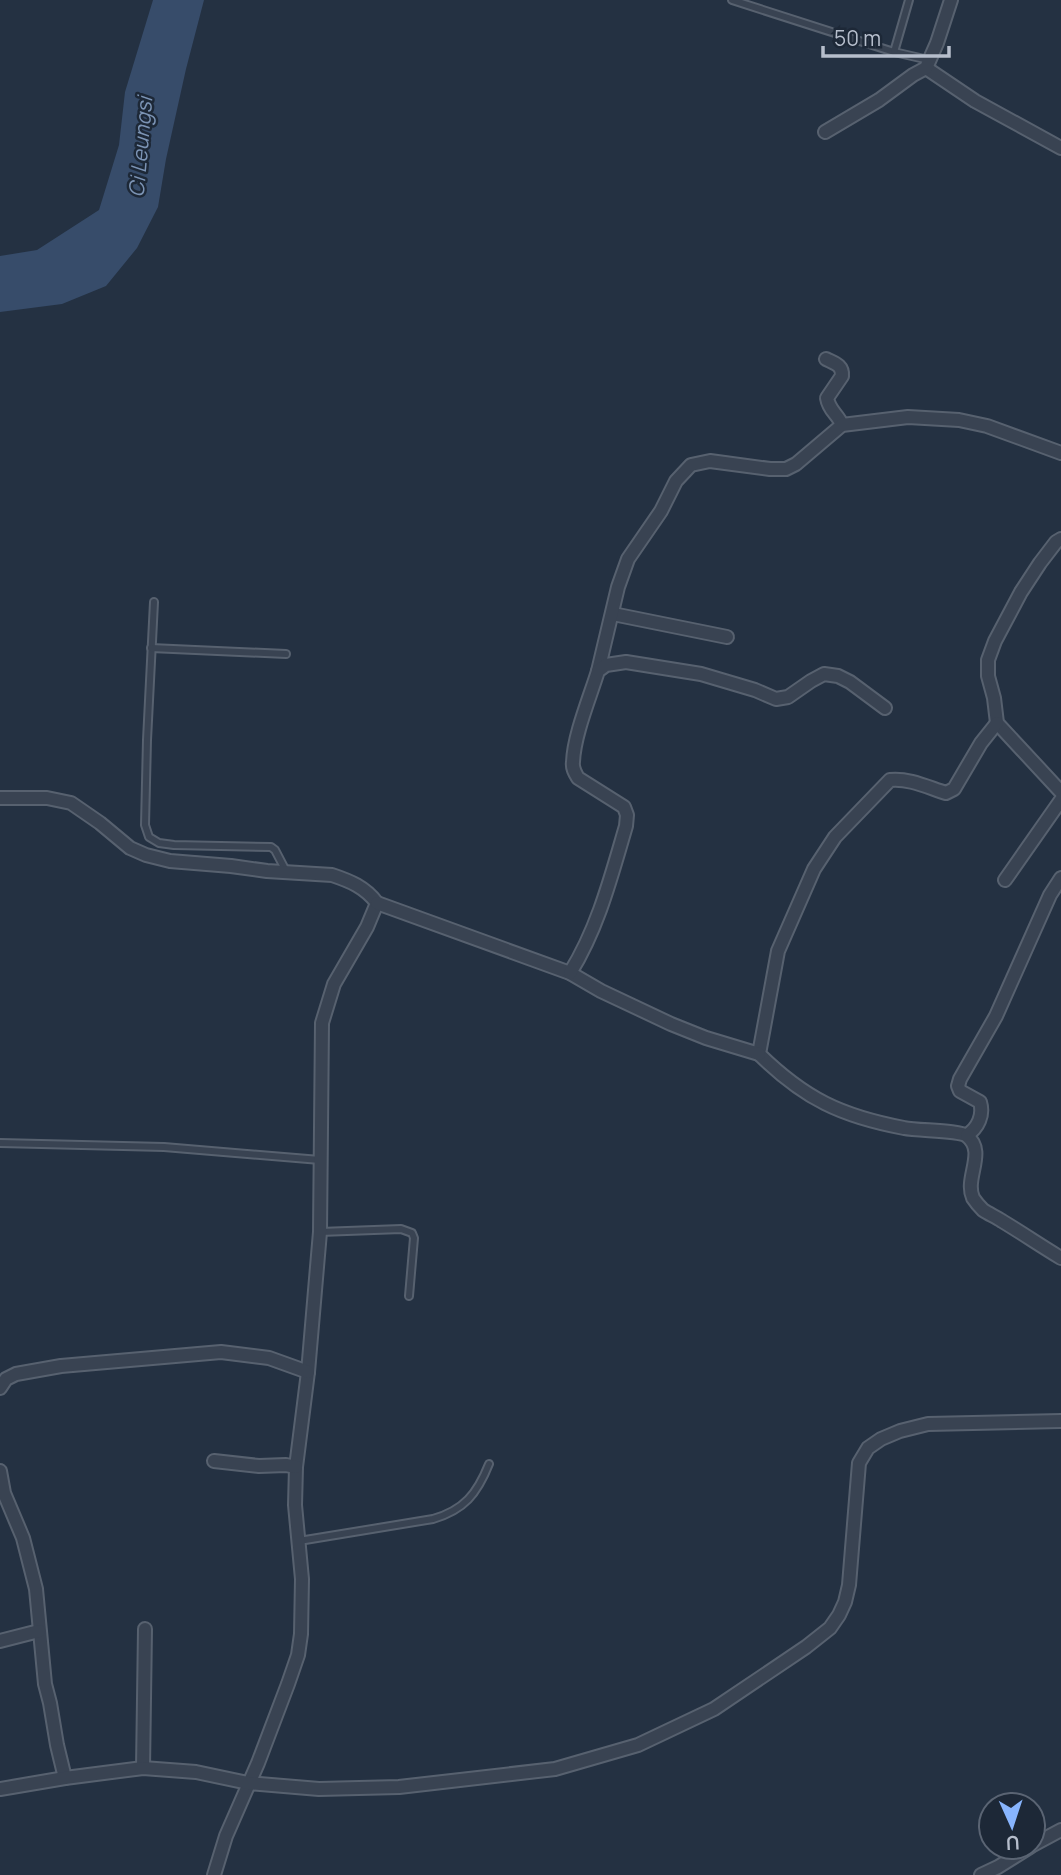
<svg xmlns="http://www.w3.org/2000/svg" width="1061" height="1875" viewBox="0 0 1061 1875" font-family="Manrope,sans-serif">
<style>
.water{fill:#374c6a}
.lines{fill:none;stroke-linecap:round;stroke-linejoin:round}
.service-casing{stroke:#57616f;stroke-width:10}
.minor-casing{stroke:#57616f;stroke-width:16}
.service{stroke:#394352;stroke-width:6}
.minor{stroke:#394352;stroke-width:12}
.labels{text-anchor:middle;stroke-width:5;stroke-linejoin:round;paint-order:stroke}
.water-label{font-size:21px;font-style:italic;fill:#7c94b5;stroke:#1d2837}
</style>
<rect width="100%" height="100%" fill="#243142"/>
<polygon class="water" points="153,0 204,0 186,69 166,159 158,207 137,248 106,286 62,304 0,312 0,256 37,250 99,210 119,145 125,92"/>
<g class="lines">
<g class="service-casing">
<g id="service">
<polyline points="732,0 894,52 929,60"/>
<polyline points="894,52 909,0"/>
<polyline points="154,602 147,740 145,825 149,837 159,843 174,845 271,847 275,850 286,871"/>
<polyline points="151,648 286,654"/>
<polyline points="0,1143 164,1147 320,1160"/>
<polyline points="320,1232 401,1229 412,1233 414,1238 409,1296"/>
<path d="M299,1541L433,1519C464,1510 477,1494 489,1464"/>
</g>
</g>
<g class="minor-casing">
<g id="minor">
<polyline points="926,68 975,101 1061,148"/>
<polyline points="825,132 879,100 913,75 926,68 937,43 951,0"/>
<path d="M826,359C834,363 843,365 842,376L827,398C829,411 838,414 842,425"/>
<polyline points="1061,539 1056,542 1040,563 1021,592 995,641 988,660 988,676 994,698 997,723 1061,792"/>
<polyline points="613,614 727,637"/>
<polyline points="598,671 618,587 628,559 661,511 676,481 691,465 710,461 770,469 786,469 796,464 842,425 908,417 959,420 987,426 1061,453"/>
<path d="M997,723L981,743L954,789L946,793C927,787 909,778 890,780L835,837L814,869L778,951L759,1054C805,1099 841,1116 904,1128C918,1131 959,1130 967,1136C987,1152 964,1178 973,1198C975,1201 980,1207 983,1210C989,1214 996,1217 1002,1221C1022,1233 1041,1246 1061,1258"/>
<path d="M0,798H47L71,803L100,823L130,848L146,855L170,861L231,866L267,871L332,875C350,881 365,887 377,903L367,927L334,984L322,1023L320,1232L308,1372L296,1467L295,1505L302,1579L301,1634L298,1655L288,1684L258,1763L226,1836L214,1875"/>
<polyline points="1005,880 1061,800"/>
<polyline points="377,903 570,973 601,991 671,1024 706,1038 759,1054"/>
<path d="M570,973C598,928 611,877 626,826L627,815L624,807L578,778C575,773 572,768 573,762C574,735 590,697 598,671L606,665L626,662L701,674L755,690L776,699L788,697L811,681L824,674L838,676L850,682L885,708"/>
<path d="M967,1135C978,1128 984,1115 980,1102L960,1091L958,1086L960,1079L996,1016L1050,895L1061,878"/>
<polyline points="0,1388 6,1379 16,1374 61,1366 221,1352 269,1358 308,1372"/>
<polyline points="214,1461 259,1466 286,1465 296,1467"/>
<polyline points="0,1471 4,1493 23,1538 36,1589 45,1684 50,1703 57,1745 65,1778"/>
<polyline points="0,1641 39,1631"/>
<polyline points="143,1768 145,1629"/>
<polyline points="0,1789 65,1778 143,1768 196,1772 248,1783 319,1789 399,1787 555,1769 638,1745 714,1709 806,1647 830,1628 839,1615 845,1602 849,1585 859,1463 868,1448 881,1439 900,1431 928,1424 1061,1421"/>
<polyline points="1033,1845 1061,1830"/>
<polyline points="981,1875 998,1867 1030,1847"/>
</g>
</g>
<use href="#service" class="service"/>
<use href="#minor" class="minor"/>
</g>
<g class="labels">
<g class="water-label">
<text transform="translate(141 147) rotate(-85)" y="7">Ci Leungsi</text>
</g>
</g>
<g transform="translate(1012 1826) rotate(177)"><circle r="33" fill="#1d2837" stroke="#5a6473" stroke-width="2"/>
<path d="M0-5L12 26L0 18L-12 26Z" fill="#88b5fe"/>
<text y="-10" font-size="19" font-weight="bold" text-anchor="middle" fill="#b6becc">U</text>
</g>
<path d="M823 46v10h126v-10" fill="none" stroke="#b6becc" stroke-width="3.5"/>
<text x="834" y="46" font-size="21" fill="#b6becc" stroke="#1d2837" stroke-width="5" paint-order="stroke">50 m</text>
</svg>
